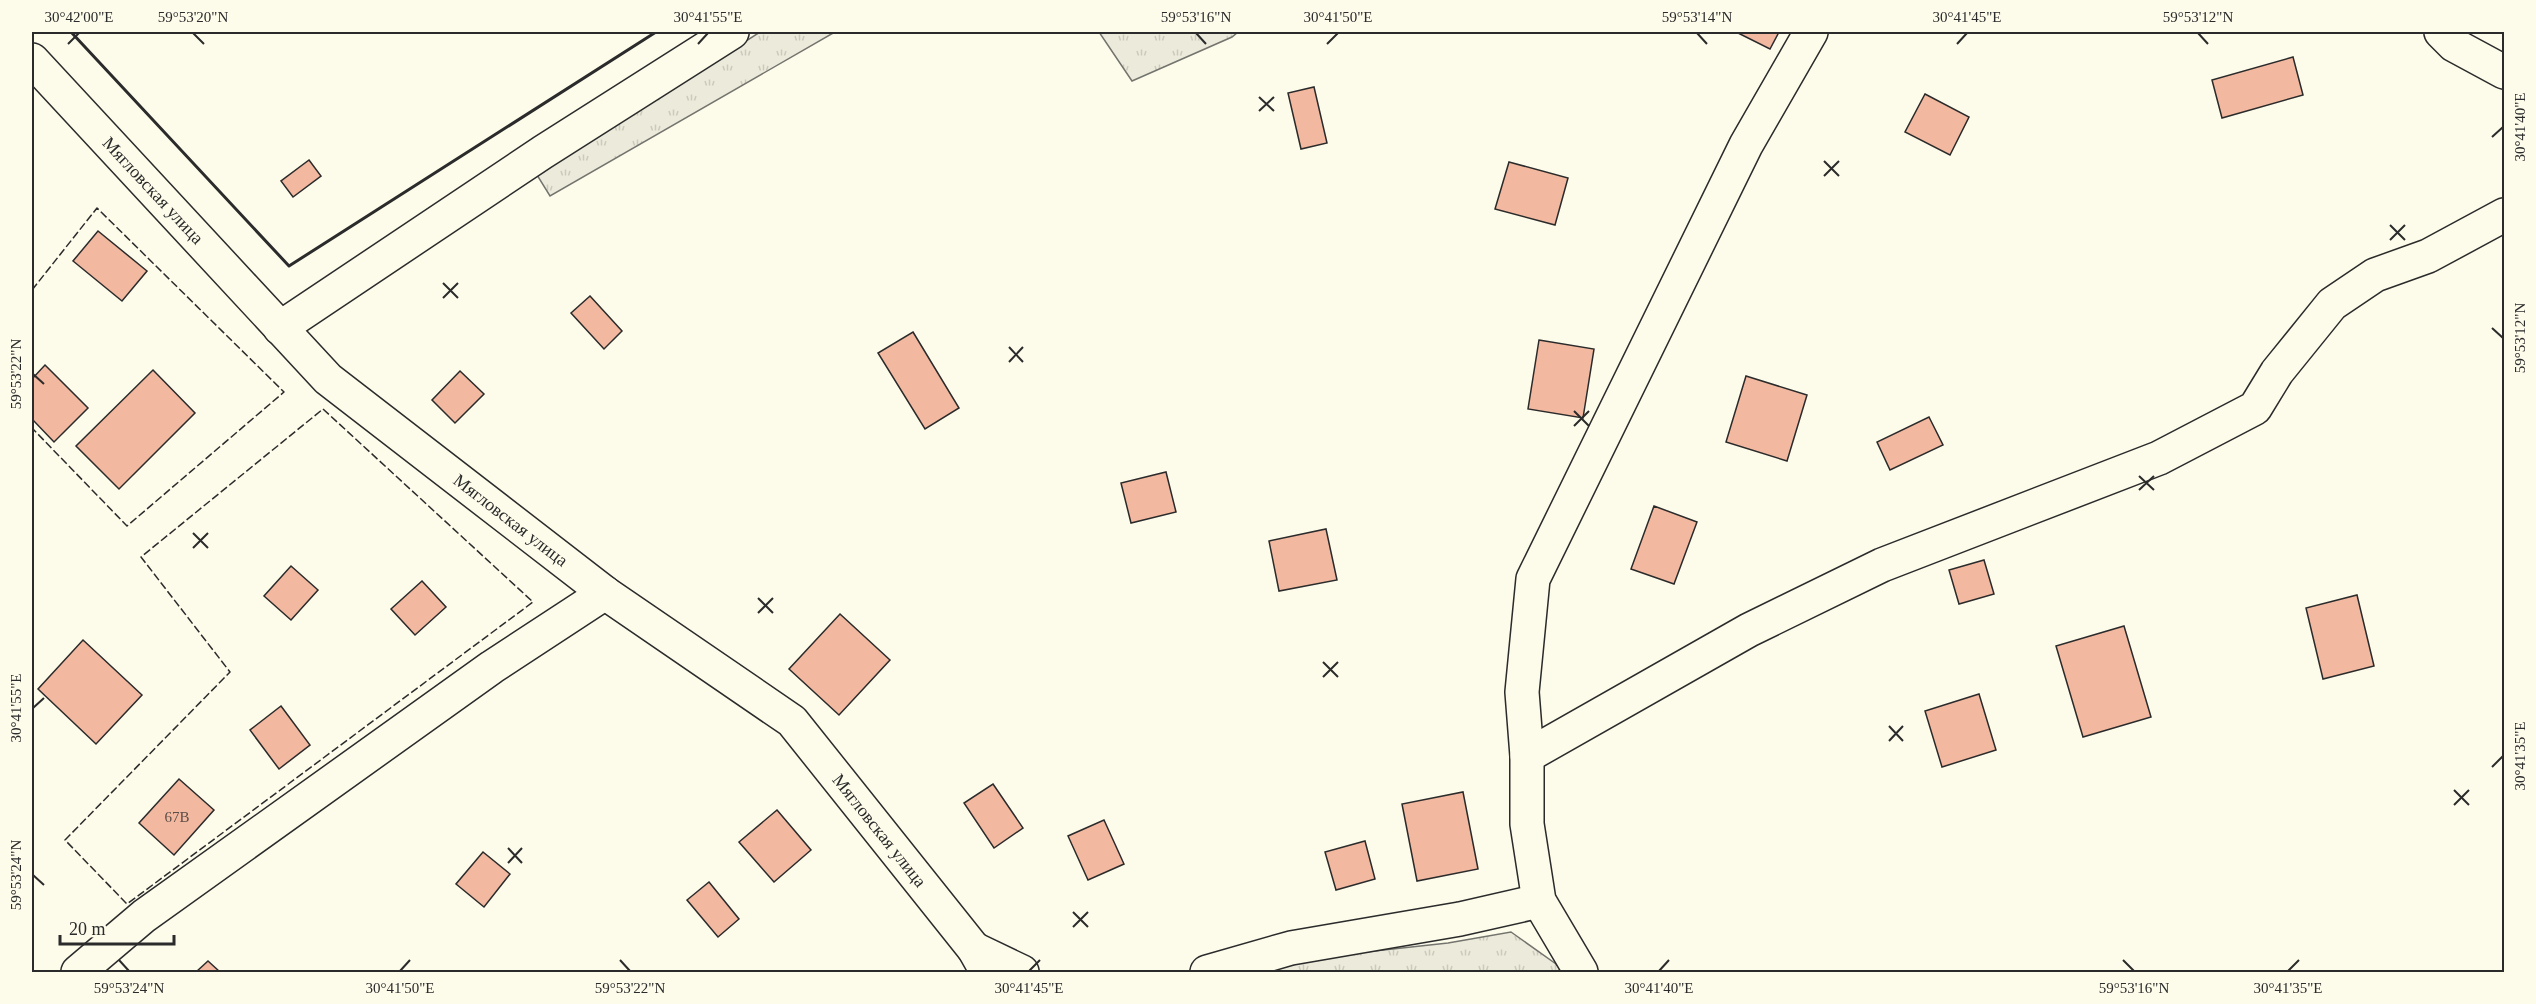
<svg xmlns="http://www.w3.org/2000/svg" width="2536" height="1004" viewBox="0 0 2536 1004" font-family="Georgia,serif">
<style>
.grass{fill:url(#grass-tufts);stroke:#74746e;stroke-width:1.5}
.building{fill:#f2b8a0;stroke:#2b2b2b;stroke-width:1.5}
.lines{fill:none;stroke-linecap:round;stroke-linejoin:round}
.minor-casing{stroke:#2b2b2b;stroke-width:36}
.minor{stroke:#fdfbea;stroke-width:33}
.fence{stroke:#2b2b2b;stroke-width:1.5;stroke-dasharray:8 3;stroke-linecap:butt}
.wall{stroke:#2b2b2b;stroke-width:3}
.ticks{fill:none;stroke:#2b2b2b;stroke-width:2}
.labels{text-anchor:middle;stroke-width:4.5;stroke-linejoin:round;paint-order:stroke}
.number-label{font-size:15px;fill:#5d4e48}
.street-label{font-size:18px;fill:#2b2b2b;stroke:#fdfbea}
.neatline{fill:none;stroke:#2b2b2b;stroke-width:2}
.ticks-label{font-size:15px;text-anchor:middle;fill:#2b2b2b}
</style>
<defs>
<pattern id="grass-tufts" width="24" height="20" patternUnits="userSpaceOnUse" patternTransform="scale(1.5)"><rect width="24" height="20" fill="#ecebdb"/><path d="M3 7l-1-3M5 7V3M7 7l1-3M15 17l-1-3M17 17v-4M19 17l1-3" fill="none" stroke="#cbcabc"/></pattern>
</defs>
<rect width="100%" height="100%" fill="#fdfbea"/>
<g class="grass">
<polygon points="760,32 835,32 550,196 537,175"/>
<polygon points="1099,32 1238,32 1232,37 1132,81"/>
<polygon points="1511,932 1556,964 1562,972 1257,972 1310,958 1448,943"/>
</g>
<g class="building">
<polygon points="1738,33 1738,32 1779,32 1770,49"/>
<polygon points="2293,57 2303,95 2222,118 2212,80"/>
<polygon points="1314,87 1327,143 1301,149 1288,93"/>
<polygon points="1925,94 1969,117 1950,155 1905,132"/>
<polygon points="309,160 321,176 293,197 281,181"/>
<polygon points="1509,162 1568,178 1555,225 1495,209"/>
<polygon points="98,231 147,271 122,301 73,261"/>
<polygon points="590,296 622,331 604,349 571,313"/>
<polygon points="913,332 959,408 925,429 878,353"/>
<polygon points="1539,340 1594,349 1583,418 1528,409"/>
<polygon points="45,365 88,408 54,442 32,419 32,379"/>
<polygon points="153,370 195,413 119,489 76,446"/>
<polygon points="460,371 484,394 455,423 432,400"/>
<polygon points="1746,376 1807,395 1787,461 1726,442"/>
<polygon points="1929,417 1943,445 1890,470 1877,442"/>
<polygon points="1166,472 1176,512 1131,523 1121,483"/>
<polygon points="1654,506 1697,522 1674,584 1631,569"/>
<polygon points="1326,529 1337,580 1279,591 1269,541"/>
<polygon points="1984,560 1994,594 1959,604 1949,570"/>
<polygon points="291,566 318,590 291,620 264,596"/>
<polygon points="422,581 446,607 415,635 391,609"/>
<polygon points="2357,595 2374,666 2323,679 2306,608"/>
<polygon points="840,614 890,660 839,715 789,669"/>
<polygon points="2124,626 2151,717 2083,737 2056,646"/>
<polygon points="83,640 142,695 96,744 38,689"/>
<polygon points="1979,694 1996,750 1942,767 1925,711"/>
<polygon points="281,706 310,745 279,769 250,730"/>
<polygon points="179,779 214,810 174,855 139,823"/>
<polygon points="993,784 1023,828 994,848 964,803"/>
<polygon points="1463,792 1478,869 1417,881 1402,804"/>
<polygon points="777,810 811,850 774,882 739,842"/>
<polygon points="1104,820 1124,864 1088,880 1068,836"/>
<polygon points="1365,841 1375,879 1336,890 1325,852"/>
<polygon points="483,852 510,874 484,907 456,884"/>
<polygon points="709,882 739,919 718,937 687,900"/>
<polygon points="208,961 220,972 196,972"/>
</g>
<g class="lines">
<g class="minor-casing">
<g id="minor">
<polyline points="2441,32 2454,45 2504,72"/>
<path id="s1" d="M32,60L328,379L605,593L792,721L974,949L987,972"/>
<polyline points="280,328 543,152 732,32"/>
<polyline points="1527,756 1749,630 1882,565 2159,458 2255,408 2277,372 2332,304 2375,275 2428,256 2504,215"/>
<polyline points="974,949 1022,972"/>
<polyline points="78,972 144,916 492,667 605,593"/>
<polyline points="1207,972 1291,948 1460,919 1539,901"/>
<polyline points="1581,972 1539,901 1527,824 1527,756 1522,692 1533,579 1746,145 1811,32"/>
</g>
</g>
<use href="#minor" class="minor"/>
<g class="fence">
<polyline points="32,290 97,208 284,392 127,526 32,428"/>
<polygon points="323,409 533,602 127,904 65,840 230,672 141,557"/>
</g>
<polyline class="wall" points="71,32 289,266 656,32"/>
</g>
<path class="ticks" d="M193,33L204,44M1196,33L1206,44M1697,33L1707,44M2198,33L2208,44M68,44L79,33M698,44L708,33M1327,44L1338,33M1957,44L1967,33M1259,97L1274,111M1259,111L1274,97M2492,137L2503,127M1824,161L1839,176M1824,176L1839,161M2390,225L2405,240M2390,240L2405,225M443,283L458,298M443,298L458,283M2492,328L2503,338M1009,347L1023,362M1009,362L1023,347M33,374L44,384M1574,411L1589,426M1574,426L1589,411M2139,476L2154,490M2139,490L2154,476M193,533L208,548M193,548L208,533M758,598L773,613M758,613L773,598M1323,662L1338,677M1323,677L1338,662M33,708L44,698M1889,726L1903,741M1889,741L1903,726M2492,767L2503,756M2454,790L2469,805M2454,805L2469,790M508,848L522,863M508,863L522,848M33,875L44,885M1073,912L1088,927M1073,927L1088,912M119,960L129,971M620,960L630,971M2123,960L2134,971M400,971L410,960M1029,971L1040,960M1659,971L1669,960M2288,971L2299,960"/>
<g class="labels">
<g class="number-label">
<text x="177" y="822">67В</text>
</g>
<g class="street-label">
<text dy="6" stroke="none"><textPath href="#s1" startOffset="178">Мягловская улица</textPath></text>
<text dy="6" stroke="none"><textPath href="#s1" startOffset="666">Мягловская улица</textPath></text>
<text dy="6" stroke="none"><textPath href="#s1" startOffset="1152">Мягловская улица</textPath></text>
</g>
</g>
<rect width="2536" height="1004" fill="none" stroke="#fdfbea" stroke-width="66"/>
<path d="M60 935v9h114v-9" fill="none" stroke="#2b2b2b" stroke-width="3"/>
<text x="69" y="935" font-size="18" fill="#2b2b2b" stroke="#fdfbea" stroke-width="4.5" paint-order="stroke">20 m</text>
<rect x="33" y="33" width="2470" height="938" class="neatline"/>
<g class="ticks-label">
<text x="79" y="22">30°42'00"E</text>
<text x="193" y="22">59°53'20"N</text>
<text x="708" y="22">30°41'55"E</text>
<text x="1196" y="22">59°53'16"N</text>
<text x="1338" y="22">30°41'50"E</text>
<text x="1697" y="22">59°53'14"N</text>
<text x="1967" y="22">30°41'45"E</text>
<text x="2198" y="22">59°53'12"N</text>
<text transform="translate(2520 127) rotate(-90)" y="5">30°41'40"E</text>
<text transform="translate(2520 338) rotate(-90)" y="5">59°53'12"N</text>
<text transform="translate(16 374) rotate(-90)" y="5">59°53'22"N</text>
<text transform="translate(16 708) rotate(-90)" y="5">30°41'55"E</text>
<text transform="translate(2520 756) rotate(-90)" y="5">30°41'35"E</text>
<text transform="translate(16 875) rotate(-90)" y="5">59°53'24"N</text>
<text x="129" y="993">59°53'24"N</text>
<text x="400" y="993">30°41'50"E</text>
<text x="630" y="993">59°53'22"N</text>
<text x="1029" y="993">30°41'45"E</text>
<text x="1659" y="993">30°41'40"E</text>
<text x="2134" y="993">59°53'16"N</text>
<text x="2288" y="993">30°41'35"E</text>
</g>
</svg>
